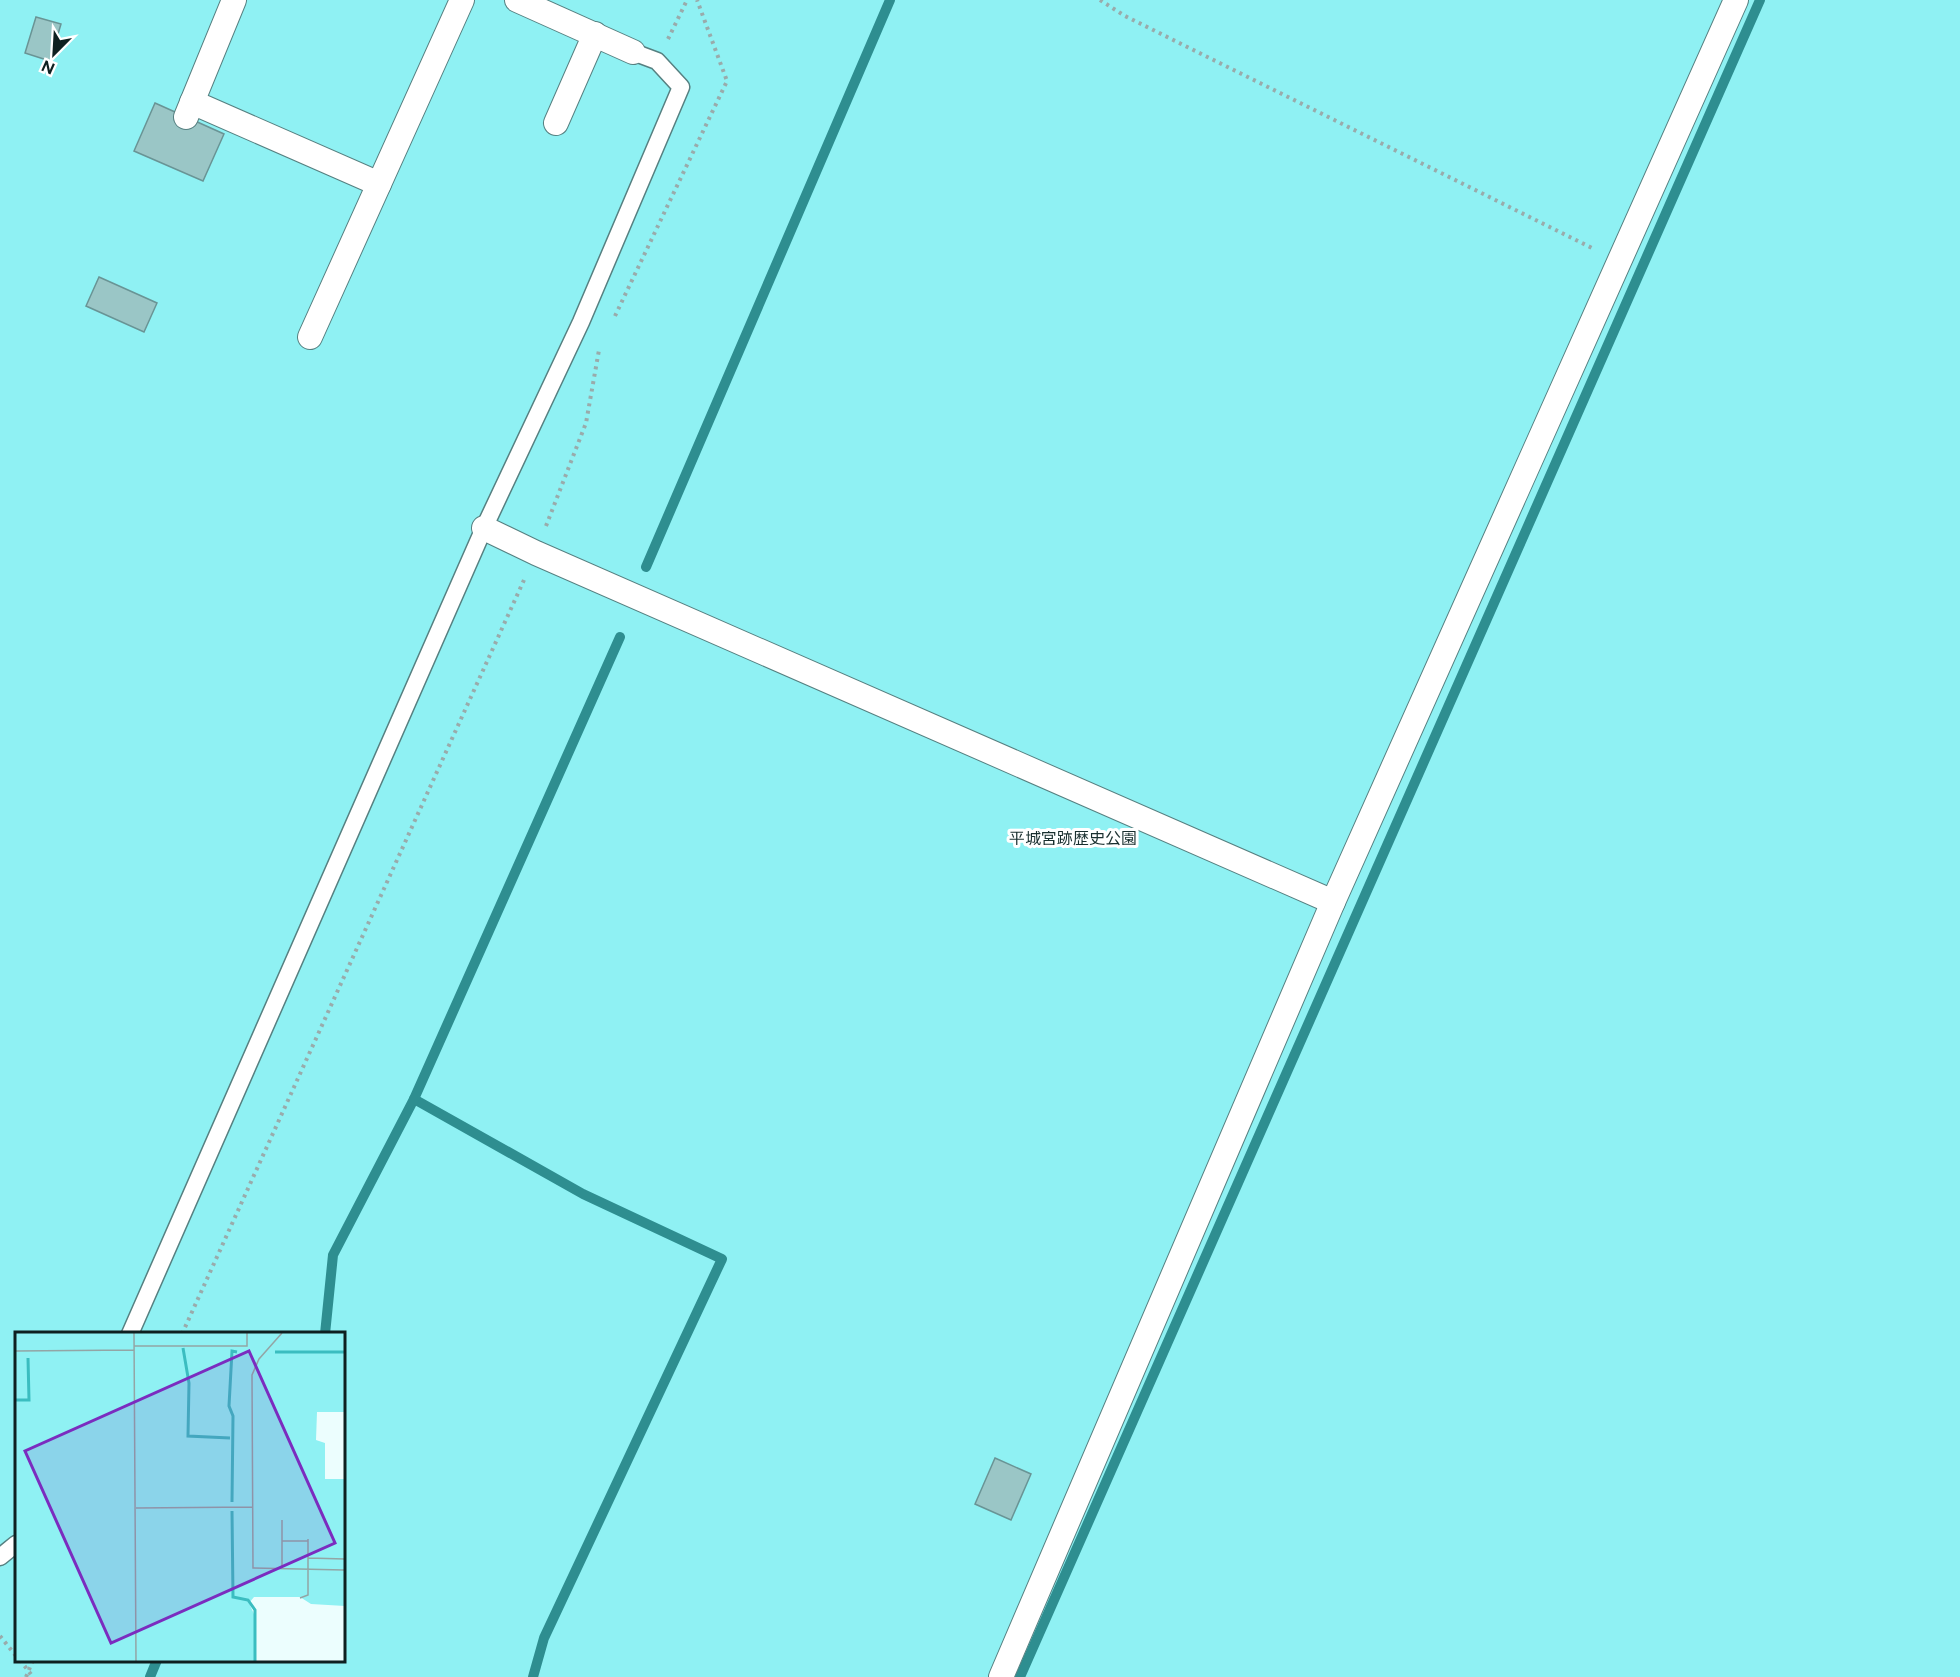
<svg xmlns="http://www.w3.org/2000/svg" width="1960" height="1677" viewBox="0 0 1960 1677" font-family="Figtree,'Noto Sans JP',sans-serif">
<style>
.green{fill:#8ff1f3;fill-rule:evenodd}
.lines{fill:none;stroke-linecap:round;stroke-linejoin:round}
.stream{stroke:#2e8e90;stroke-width:10}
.building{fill:#9ac6c6;stroke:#699495;stroke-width:1.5}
.service-casing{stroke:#568081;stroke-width:19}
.pedestrian-casing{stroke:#568081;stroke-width:26}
.path{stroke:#99abab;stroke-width:4;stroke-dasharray:3 4.5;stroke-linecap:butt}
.service{stroke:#fff;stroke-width:16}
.pedestrian{stroke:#fff;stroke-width:24}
.labels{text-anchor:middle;stroke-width:6;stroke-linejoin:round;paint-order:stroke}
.park-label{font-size:16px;fill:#192f2f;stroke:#fff}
.inset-river{fill:none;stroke:#3bbdc0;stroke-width:3}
.inset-road{fill:none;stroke:#93a5a5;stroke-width:1.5}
.view{fill:#7b2cbf;fill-opacity:0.15;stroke:#7b2cbf;stroke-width:3}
.inset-edge{fill:none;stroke:#0e2020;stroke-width:3}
</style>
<rect width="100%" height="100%" fill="#ecfefe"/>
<path class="green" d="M0,0H1960V1677H0ZM16,1334H344V1660H16Z"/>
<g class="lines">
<g class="stream">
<polyline points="646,567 890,0"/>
<polyline points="414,1099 583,1194 722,1259 544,1638 533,1677"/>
<polyline points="325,1334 333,1255 414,1099 620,637"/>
<polyline points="150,1677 157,1660"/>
<polyline points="1020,1677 1760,0"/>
</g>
</g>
<g class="building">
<polygon points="36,17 61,24 50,61 25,53"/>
<polygon points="155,103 224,134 203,181 134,151"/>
<polygon points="99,277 157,303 144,332 86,306"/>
<polygon points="995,1458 1031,1474 1011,1520 975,1504"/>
</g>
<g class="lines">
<g class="service-casing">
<g id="service">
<polyline points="130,1334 484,528 581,322 681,87 657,61 633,52"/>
<polyline points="0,1557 16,1544"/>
</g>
</g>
<g class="pedestrian-casing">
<g id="pedestrian">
<polyline points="517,0 633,52"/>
<polyline points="192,102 379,184"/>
<polyline points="186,117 234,0"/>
<polyline points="556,123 595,34"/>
<polyline points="310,337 462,0"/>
<polyline points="484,528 536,553 1333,902"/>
<polyline points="1001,1677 1333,902 1736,0"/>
</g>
</g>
<g class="path">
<polyline points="1100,0 1125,16 1592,248"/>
<polyline points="668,39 687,0"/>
<polyline points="615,316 727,81 697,0"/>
<polyline points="546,526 586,423 599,350"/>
<polyline points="182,1334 524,580"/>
<polyline points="0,1636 16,1656"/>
<polyline points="20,1660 33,1677"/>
<polyline points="26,1677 33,1660"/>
</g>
<use href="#service" class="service"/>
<use href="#pedestrian" class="pedestrian"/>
</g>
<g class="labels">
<g class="park-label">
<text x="1073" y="844">平城宮跡歴史公園</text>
</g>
</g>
<g transform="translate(15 1332)">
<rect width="330" height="330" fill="#ecfefe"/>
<path d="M0,1H330V80H302L301,108L310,111V147H330V274L296,272L285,265H239L234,271L239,282L240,329H0Z" fill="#8ff1f3"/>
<path class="inset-river" d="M168,16L174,51L173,104L215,106M260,20H330M0,68H14L13,26M217,170L218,84L214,74L217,19L222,20M217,179L218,265L233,268L240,278V329"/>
<path class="inset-road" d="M119,1L121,329M267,1L244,27L237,43L238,236L329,238M119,14H232V1M0,19L119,18M121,176L238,175M267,209H293M293,226L330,227M267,237V188M285,266L293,263V207"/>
<path class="view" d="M234,19L320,211L96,311L10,119Z"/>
<rect width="330" height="330" class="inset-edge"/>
</g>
<g transform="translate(54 54) rotate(204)" stroke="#ffffff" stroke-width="4.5" paint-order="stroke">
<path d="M0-4.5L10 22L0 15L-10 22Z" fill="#0e2020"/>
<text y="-9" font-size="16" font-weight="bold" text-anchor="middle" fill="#0e2020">N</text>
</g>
</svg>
